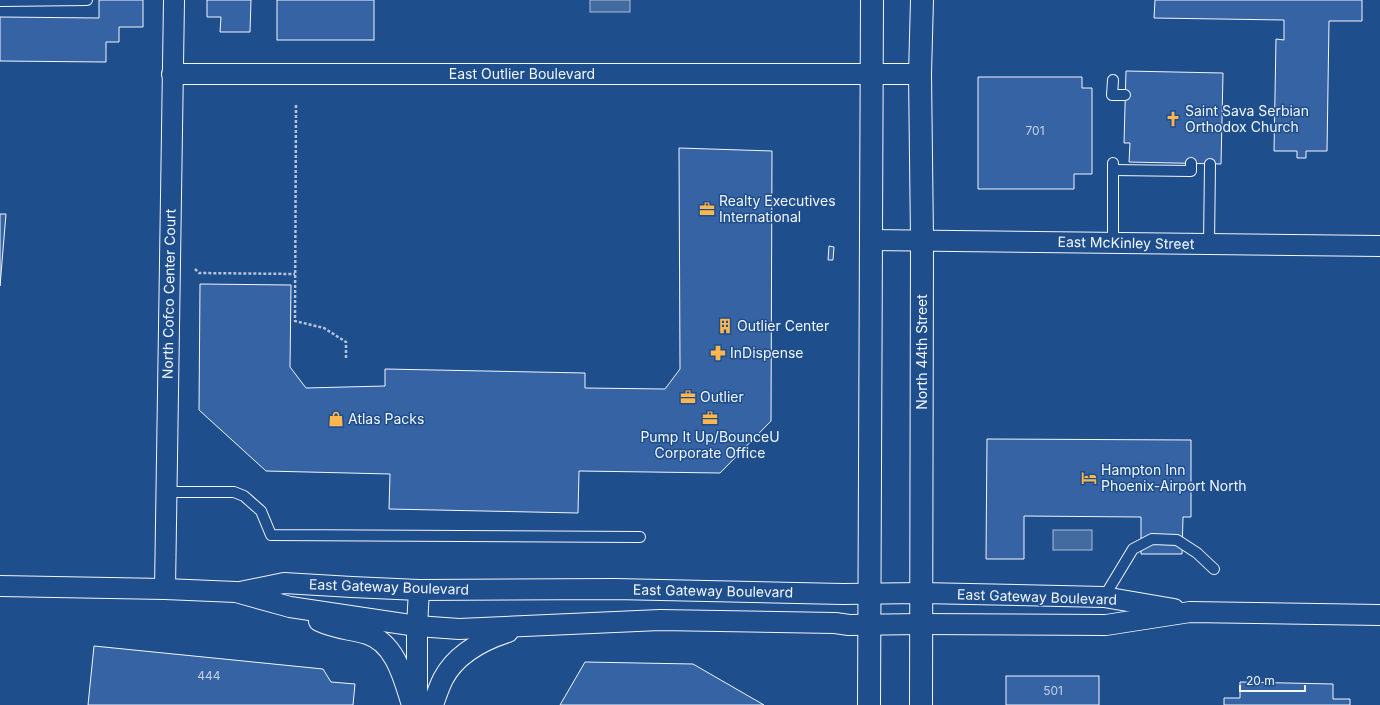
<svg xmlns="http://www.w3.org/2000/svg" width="1380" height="705" viewBox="0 0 1380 705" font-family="Inter,sans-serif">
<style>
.water{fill:#446ba0;stroke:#a8bbd7}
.building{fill:#3563a3;stroke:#f2f6ff}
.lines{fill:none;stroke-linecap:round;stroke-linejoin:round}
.service-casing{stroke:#f2f6ff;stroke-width:12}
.minor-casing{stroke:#f2f6ff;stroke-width:22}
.primary-casing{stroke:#f2f6ff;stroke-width:24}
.path{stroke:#b3c4dc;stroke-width:2.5;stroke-dasharray:3 2;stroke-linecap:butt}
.service{stroke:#1f4e8c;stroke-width:10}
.minor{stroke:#1f4e8c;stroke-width:20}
.primary{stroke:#1f4e8c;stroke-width:22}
.labels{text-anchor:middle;stroke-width:3;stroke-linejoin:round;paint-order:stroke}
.number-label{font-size:12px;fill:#c3d1e8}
.street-label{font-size:14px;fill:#f2f6ff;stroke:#1f4e8c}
.poi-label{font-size:14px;fill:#f2f6ff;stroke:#1f4e8c;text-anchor:start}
</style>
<rect width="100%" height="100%" fill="#1f4e8c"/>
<g class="water">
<rect x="590" y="0" width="40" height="12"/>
<rect x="1053" y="530" width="39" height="20"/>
</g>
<g class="building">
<polygon points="99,0 143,0 143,27 119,27 119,42 106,42 106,62 0,61 0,17 99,18"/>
<polygon points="207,0 251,0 250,32 220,32 221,17 207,17"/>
<rect x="277" y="0" width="97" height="40"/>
<polygon points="1155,0 1362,0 1362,21 1329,21 1327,151 1306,151 1306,158 1297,158 1297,151 1274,151 1276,39 1284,40 1284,20 1154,18"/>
<polygon points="1126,71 1223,73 1221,164 1129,162 1130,143 1124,143"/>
<polygon points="978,77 1082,77 1082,88 1092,88 1092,174 1074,174 1074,189 978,189"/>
<polygon points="679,148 772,151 771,421 720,473 579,471 578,513 389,509 390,474 266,471 199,410 200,284 291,285 290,367 306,388 385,386 385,369 585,373 585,388 665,389 680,369"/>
<polygon points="0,214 6,214 0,286"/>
<polygon points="829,246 834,247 833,260 828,260"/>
<polygon points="987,439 1191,440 1191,517 1183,517 1182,554 1141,554 1141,517 1024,516 1024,559 986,559"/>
<polygon points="94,646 323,669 331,682 355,684 353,705 88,705"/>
<polygon points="585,662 693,664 764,705 560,705"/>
<rect x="1006" y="676" width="93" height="29"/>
<polygon points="1240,682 1333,684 1333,699 1350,699 1350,705 1224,705 1224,698 1240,698"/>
</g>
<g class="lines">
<g class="service-casing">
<g id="service">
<polyline points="0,1 87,0"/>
<polyline points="1113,80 1112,95 1125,95"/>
<polyline points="1113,163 1113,243"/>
<polyline points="1113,170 1191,171 1191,163"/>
<polyline points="1209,244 1210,164"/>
<polyline points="166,492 234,492 244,496 261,511 271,535 640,537"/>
<polyline points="1104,597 1133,549 1152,539 1177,540 1197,553 1214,569"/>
</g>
</g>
<g class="minor-casing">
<g id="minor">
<polyline points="172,74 920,74"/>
<polyline points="871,240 1380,246"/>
<polyline points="0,586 165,589 236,592 290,607 417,626 459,629 660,620 835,623 849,625 921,624 1106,625 1190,612 1380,615"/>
<polyline points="165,589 174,0"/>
<polyline points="240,592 284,583 352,587 419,590 615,589 843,594 921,593 1104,597 1174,609"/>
<path d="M319,621C336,629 350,629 367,634C396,643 404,680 412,705"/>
<polyline points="417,701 417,626 419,590"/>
<path d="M433,705C436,696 439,687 443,679C456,654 483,640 508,632"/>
</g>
</g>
<g class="primary-casing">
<g id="primary">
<polyline points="869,705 872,0"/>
<polyline points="921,705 922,240 920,74 922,0"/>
</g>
</g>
<g class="path">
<polyline points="296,105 295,321 324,328 346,342 346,360"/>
<polyline points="195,269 199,273 295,274"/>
</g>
<use href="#service" class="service"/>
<use href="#minor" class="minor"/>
<use href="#primary" class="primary"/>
</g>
<defs>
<g id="church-bare" transform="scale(1.2)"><path d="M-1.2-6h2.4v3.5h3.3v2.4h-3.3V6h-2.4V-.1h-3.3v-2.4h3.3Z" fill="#ffb74d" stroke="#1f4e8c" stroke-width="2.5" paint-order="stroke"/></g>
<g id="office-bare" transform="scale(1.2)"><path d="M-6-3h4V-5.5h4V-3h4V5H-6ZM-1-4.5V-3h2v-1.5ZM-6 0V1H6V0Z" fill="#ffb74d" stroke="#1f4e8c" stroke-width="2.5" paint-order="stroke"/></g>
<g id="building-bare" transform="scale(1.2)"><path d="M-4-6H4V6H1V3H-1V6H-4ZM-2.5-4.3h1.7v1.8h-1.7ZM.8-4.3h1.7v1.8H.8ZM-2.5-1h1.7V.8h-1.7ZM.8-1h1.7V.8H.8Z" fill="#ffb74d" stroke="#1f4e8c" stroke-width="2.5" paint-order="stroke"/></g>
<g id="pharmacy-bare" transform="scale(1.2)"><path d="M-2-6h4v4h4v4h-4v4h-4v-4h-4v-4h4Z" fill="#ffb74d" stroke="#1f4e8c" stroke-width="2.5" paint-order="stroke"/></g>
<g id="shop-bare" transform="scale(1.2)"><path d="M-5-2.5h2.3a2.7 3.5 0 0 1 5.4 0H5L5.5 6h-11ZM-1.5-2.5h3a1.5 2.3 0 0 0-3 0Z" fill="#ffb74d" stroke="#1f4e8c" stroke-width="2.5" paint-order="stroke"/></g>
<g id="hotel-bare" transform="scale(1.2)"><path d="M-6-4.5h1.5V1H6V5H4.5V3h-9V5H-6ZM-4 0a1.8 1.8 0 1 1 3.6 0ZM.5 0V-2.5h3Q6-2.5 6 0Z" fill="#ffb74d" stroke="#1f4e8c" stroke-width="2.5" paint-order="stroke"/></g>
</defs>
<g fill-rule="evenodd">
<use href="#church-bare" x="1173" y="119"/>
<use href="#office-bare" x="707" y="209"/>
<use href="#building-bare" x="725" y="326"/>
<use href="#pharmacy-bare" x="718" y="353"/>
<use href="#office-bare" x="688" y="397"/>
<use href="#office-bare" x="710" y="418"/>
<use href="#shop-bare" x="336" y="419"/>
<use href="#hotel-bare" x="1089" y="478"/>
</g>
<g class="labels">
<g class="number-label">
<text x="1035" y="135">701</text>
<text x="209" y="680">444</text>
<text x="1053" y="695">501</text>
</g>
<g class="street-label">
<text x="522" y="79">East Outlier Boulevard</text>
<text transform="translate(1126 243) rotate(1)" y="5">East McKinley Street</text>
<text transform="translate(169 294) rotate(-89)" y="5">North Cofco Center Court</text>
<text transform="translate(922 352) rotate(-90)" y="5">North 44th Street</text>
<text transform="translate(389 587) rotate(2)" y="5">East Gateway Boulevard</text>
<text transform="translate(713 591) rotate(1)" y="5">East Gateway Boulevard</text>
<text transform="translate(1037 597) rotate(2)" y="5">East Gateway Boulevard</text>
</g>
<g class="poi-label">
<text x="1185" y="116">Saint Sava Serbian<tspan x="1185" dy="16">Orthodox Church</tspan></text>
<text x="719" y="206">Realty Executives<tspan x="719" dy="16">International</tspan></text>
<text x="737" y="331">Outlier Center</text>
<text x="730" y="358">InDispense</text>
<text x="700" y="402">Outlier</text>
<text x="348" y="424">Atlas Packs</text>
<text x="710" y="442" text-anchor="middle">Pump It Up/BounceU<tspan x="710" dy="16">Corporate Office</tspan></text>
<text x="1101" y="475">Hampton Inn<tspan x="1101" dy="16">Phoenix-Airport North</tspan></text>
</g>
</g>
<path d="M1240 685v6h65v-6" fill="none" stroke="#f2f6ff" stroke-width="2"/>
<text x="1246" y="685" font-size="12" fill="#f2f6ff" stroke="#1f4e8c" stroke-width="3" paint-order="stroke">20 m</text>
</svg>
